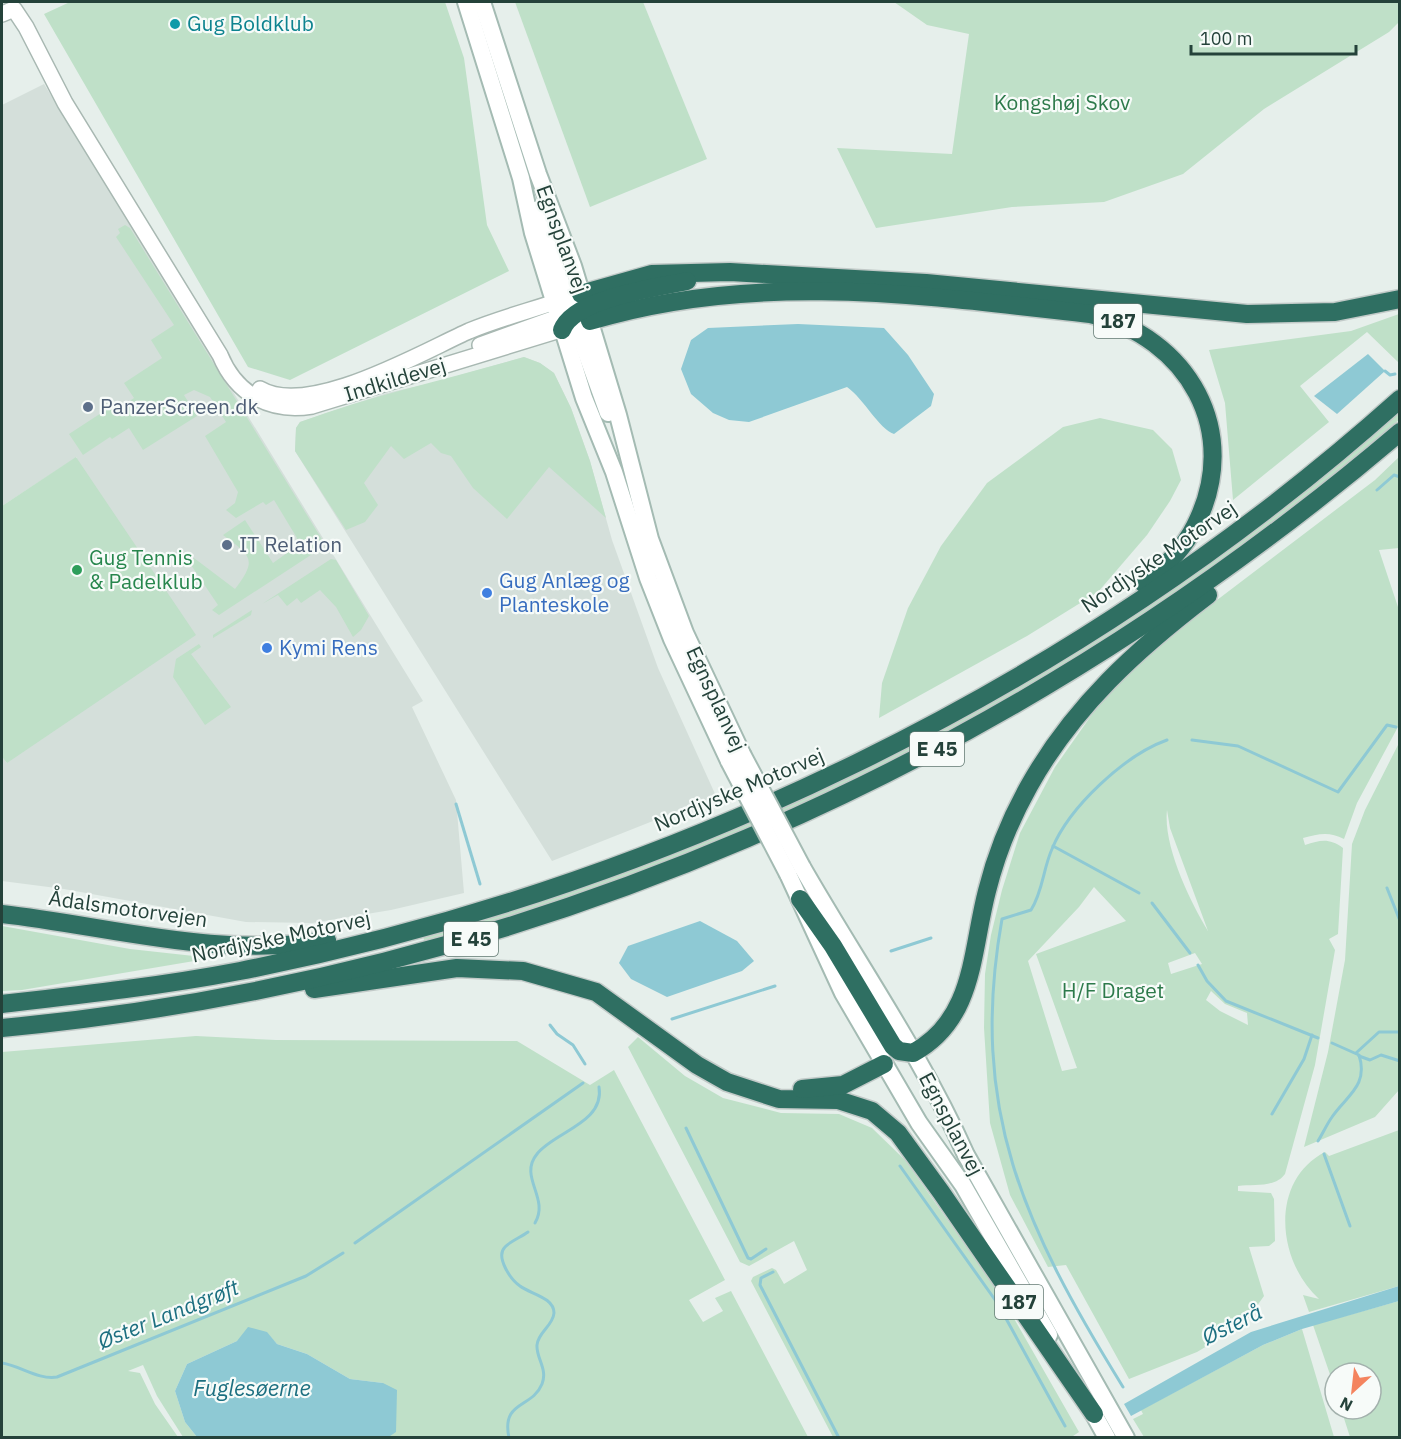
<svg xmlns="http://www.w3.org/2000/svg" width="1401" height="1439" viewBox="0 0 1401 1439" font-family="'IBM Plex Sans',sans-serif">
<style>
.built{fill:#d4dfda}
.green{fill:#bfe0c8;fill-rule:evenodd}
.water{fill:#8ec9d4}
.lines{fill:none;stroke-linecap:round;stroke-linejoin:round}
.stream{stroke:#8ec9d4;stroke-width:3}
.tertiary-casing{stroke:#a8b8b2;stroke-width:18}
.secondary-casing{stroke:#a4bbb3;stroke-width:20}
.motorway-casing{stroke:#c2cac8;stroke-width:21}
.tertiary{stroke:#fff;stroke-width:15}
.secondary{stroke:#fff;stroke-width:16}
.motorway{stroke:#2f6f62;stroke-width:18}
.secondary-bridge-casing{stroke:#a4bbb3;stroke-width:20;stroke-linecap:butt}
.secondary-bridge{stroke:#fff;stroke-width:16}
.culture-dot{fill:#0f9aa8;stroke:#f7fbf9;stroke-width:2}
.service-dot{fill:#5c6f8a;stroke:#f7fbf9;stroke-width:2}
.leisure-dot{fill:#2e9e5b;stroke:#f7fbf9;stroke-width:2}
.shop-dot{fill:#3f7fe0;stroke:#f7fbf9;stroke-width:2}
.labels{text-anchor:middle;stroke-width:4.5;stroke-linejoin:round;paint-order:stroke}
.shield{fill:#f7fbf9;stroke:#637a73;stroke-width:1.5}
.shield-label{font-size:20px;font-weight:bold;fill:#24423a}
.culture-label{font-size:21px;fill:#0d838f;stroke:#f7fbf9;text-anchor:start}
.park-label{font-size:21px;fill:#2d7a4b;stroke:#f7fbf9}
.street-label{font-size:21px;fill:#24423a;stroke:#f7fbf9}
.service-label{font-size:21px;fill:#4e5e75;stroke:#f7fbf9;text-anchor:start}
.leisure-label{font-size:21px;fill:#27864d;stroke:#f7fbf9;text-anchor:start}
.shop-label{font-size:21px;fill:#366cbe;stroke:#f7fbf9;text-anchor:start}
.water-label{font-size:22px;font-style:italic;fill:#1c6f80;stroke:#f7fbf9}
</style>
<rect width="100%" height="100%" fill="#e6efeb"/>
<g class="built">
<polygon points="44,84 423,701 412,707 456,800 464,893 391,910 312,923 246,922 64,889 2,881 2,757 7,763 77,457 2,506 2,105"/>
<polygon points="524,357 540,363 554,373 571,408 590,461 612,540 658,668 716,796 552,861 295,451 296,428 300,422 387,393 432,383"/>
</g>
<g class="green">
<polygon points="70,2 445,2 464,58 487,225 509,271 290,380 248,367 44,14"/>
<polygon points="515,2 643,2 707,159 590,207"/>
<polygon points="894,2 1399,2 1400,21 1389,32 1264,109 1183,174 1104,202 1012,207 876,228 837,148 952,154 969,34 927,25"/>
<path d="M125,225L130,228L323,541L317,551L219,615L212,610L218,605L189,562L194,558L235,589C258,559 251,556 223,535L245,520L273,563L294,548L297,538L274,500L266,505L263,502L236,518L226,510L235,503L238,492L205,436L226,422L210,397L194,390L184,395L197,416L143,450L129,428L112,439L110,437L83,455L69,434L115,404L119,408L134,398L124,383L162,358L151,340L174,325L116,237L120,233L118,229Z"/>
<polygon points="1399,314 1399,363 1367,332 1300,386 1329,422 1233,500 1225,403 1209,350 1351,331"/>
<path d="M524,357L540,363L554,373L571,408L590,461L606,518L549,467L507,519L473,488L451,456L441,453L431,443L404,459L391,446L364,483L378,505L365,522L346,530L295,451L296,428L300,422C373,395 449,379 524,357Z"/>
<path d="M1399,408V420C1170,618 911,772 626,876C561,900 493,930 424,940L423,936L518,908L1026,680Z"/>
<polygon points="1100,418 1153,430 1172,449 1181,480 1170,501 1147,535 1098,592 1027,636 879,718 882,683 908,608 941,546 987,483 1063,427"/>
<polygon points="76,457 196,635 7,763 2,757 2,506"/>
<path d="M1399,457V548L1379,550L1399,610V725L1357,803L1344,839C1329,831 1318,834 1303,838L1305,845C1321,840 1329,838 1343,848L1338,934L1329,939L1335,950L1315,1065L1285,1174C1275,1188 1254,1184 1238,1186V1191L1271,1193L1274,1199L1275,1241L1269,1246L1249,1247L1264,1296L1244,1324L1197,1352L1129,1379L1066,1265L1048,1267L1010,1195L990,1123L984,1028L985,974L991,935L1002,890L1020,833L1055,767L1100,703L1139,664L1200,613L1375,480ZM1167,810L1170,828L1208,931C1190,901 1163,846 1167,810ZM1094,887L1126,921L1036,954L1077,1068L1062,1071L1028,961L1079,907ZM1195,953L1202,964L1171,974L1168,963ZM1211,991L1225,1004L1247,1013L1248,1025L1220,1011L1206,1000Z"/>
<polygon points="331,559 336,560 369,616 361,630 353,637 336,607 320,590 301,603 297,598 287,606 278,595 262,604"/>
<polygon points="252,610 251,615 213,638 213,635"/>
<polygon points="199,644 201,647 191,654 231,707 205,725 173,677 176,659"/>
<polygon points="1399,743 1399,1090 1375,1117 1304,1147 1328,1052 1345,960 1352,844 1365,810"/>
<polygon points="2,926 130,949 212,958 22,990 2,991"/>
<polygon points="196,1036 276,1040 517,1041 590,1085 614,1070 725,1280 689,1300 703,1322 723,1311 715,1298 731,1291 808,1437 387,1437 396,1431 383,1383 350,1379 307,1354 277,1344 266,1332 237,1341 187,1364 175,1391 185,1422 197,1437 183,1437 157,1396 143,1365 128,1371 140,1373 155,1404 178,1437 2,1438 2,1052"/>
<polygon points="638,1037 685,1076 723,1098 781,1113 839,1114 872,1128 905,1160 1000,1294 1079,1432 1070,1438 833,1437 751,1281 753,1277 772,1268 776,1270 784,1284 807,1270 794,1241 749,1266 740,1262 628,1047"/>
<path d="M1399,1130V1286L1309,1312L1303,1295L1319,1299C1277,1261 1269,1181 1325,1152L1329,1156Z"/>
<polygon points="1399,1301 1399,1437 1350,1437 1341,1409 1371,1409 1371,1373 1335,1373 1335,1389 1313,1325"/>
<polygon points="1302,1329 1334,1437 1144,1437 1133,1419 1143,1414 1141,1410 1263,1345"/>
</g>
<g class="water">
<path d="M798,324L884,328L908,355L934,394L931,406L894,434C879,429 864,399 847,387L749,422L729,420L713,413L691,394L681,369L691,340L708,328Z"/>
<polygon points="1368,354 1385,371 1337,414 1314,396"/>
<polygon points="700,921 737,941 754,961 742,971 667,997 631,979 619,963 628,946"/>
<polygon points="1399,1286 1399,1301 1302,1329 1263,1345 1131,1416 1124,1404 1251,1332"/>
<polygon points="248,1327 267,1332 277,1344 307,1354 350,1379 383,1383 397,1390 396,1432 387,1438 197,1437 185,1422 175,1391 187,1364 237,1341"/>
</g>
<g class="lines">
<g class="stream">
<polyline points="1385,371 1390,375 1395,374"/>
<polyline points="1377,490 1394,475 1400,477"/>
<polyline points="1192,740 1238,746 1338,792 1387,725 1396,727"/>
<polyline points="456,804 480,884"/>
<polyline points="1053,846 1139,893"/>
<polyline points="1387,888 1400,921"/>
<polyline points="1152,903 1190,953"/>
<polyline points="891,951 931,938"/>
<polyline points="1198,965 1207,981 1226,1001 1318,1038"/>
<polyline points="672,1019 775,986"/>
<polyline points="550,1025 557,1034 573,1045 585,1064"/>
<polyline points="1356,1053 1379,1032 1400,1032"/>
<polyline points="1359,1056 1370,1060 1381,1055 1400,1061"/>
<polyline points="1272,1114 1304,1059 1312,1035"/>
<polyline points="686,1128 748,1258 751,1259 766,1249"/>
<path d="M1318,1141C1323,1133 1327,1124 1332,1117C1346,1096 1369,1086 1359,1055L1332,1043"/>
<polyline points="1324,1154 1350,1226"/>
<polyline points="900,1166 998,1304 1065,1426"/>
<path d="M535,1223C550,1198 518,1177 537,1154C554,1132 605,1123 599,1087"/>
<polyline points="355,1243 583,1083"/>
<polyline points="773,1272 761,1278 760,1285 839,1438"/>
<path d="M2,1363C21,1366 38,1380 57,1377L306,1276L343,1253"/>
<path d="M1123,1387C1025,1228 968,1110 1002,919L1031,910C1043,891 1043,869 1052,849C1069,807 1125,755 1167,740"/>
<path d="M509,1438C501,1400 532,1409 542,1384C548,1369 536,1358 537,1345C538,1332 553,1326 554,1313C554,1297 530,1294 520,1286C511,1280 495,1257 505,1247C511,1241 521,1237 528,1232"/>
</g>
<g class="tertiary-casing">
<g id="tertiary">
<path d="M2,14L14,9L26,27L65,103L220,355C236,394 270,413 312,406L573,326"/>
<polyline points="480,345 558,317 570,311"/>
<path d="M260,389C309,418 422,352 469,331C500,318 533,310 564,299"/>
</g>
</g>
<g class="secondary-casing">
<g id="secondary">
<polyline points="466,2 521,178 533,233 584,398 614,472 648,578 672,639 729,761"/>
<polyline points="482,2 538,174 573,266 618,415 650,539 685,633 742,754"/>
<polyline points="535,210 567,298 578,316"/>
<polyline points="564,308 576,325 608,413"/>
<path d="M802,867C857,963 921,1054 966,1155L1126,1438"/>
<polyline points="788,874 843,993 919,1123 963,1185 1049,1335"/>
<polyline points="1087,1402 1107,1438"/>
</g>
</g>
<g class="motorway-casing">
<g id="motorway">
<polyline points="581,294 652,274 730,272 926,283 1247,314 1335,312 1400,299"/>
<path d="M590,321C756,271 921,295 1090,314C1188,337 1243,432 1195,526C1183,550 1164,568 1144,584"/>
<path d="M562,330C574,298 656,288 687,281"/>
<path d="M800,899L833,946L893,1046L899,1051L913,1053C975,1019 971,952 987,891C996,855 1011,818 1029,786C1073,707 1137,649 1208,595"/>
<path d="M2,914C109,926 218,959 327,940"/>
<polyline points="314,989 457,968 523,971 596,992 697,1065 727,1082 779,1099 838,1100 872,1111 898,1133 941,1192 1094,1414"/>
<path d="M2,1004C81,995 162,986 240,971C666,887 1076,689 1400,399"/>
<path d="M2,1028C521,979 1003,770 1400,432"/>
<polyline points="802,1089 843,1085 884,1064"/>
</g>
</g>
<use href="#tertiary" class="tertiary"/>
<use href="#secondary" class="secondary"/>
<use href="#motorway" class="motorway"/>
<g class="secondary-bridge-casing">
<g id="secondary-bridge">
<polyline points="742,754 802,867"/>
<polyline points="729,761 788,874"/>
</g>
</g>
<use href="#secondary-bridge" class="secondary-bridge"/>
</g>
<circle class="culture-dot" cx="175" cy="24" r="6"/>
<g class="service-dot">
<circle cx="88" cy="407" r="6"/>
<circle cx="227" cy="545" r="6"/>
</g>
<circle class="leisure-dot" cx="77" cy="570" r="6"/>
<g class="shop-dot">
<circle cx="487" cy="593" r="6"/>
<circle cx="267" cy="648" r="6"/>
</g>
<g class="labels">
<g class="shield">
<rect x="1094" y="304" width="48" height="34" rx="4.5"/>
<rect x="910" y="732" width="54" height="34" rx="4.5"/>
<rect x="444" y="922" width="54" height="34" rx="4.5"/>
<rect x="995" y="1285" width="48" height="34" rx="4.5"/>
</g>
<g class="shield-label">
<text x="1118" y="328">187</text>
<text x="937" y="756">E 45</text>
<text x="471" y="946">E 45</text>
<text x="1019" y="1309">187</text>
</g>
<g class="culture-label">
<text x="187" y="31">Gug Boldklub</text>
</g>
<g class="park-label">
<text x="1062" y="110">Kongshøj Skov</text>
<text x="1113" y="998">H/F Draget</text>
</g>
<g class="street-label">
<text transform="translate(562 239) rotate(70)" y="7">Egnsplanvej</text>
<text transform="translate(395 380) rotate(-17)" y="7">Indkildevej</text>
<text transform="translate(1159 557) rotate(-34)" y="7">Nordjyske Motorvej</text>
<text transform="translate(716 699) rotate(65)" y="7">Egnsplanvej</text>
<text transform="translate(739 790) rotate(-23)" y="7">Nordjyske Motorvej</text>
<text transform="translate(128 909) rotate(8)" y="7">Ådalsmotorvejen</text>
<text transform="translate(281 937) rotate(-12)" y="7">Nordjyske Motorvej</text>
<text transform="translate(951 1124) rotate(62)" y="7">Egnsplanvej</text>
</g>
<g class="service-label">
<text x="100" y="414">PanzerScreen.dk</text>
<text x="239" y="552">IT Relation</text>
</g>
<g class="leisure-label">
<text x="89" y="565">Gug Tennis<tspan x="89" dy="24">&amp; Padelklub</tspan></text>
</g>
<g class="shop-label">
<text x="499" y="588">Gug Anlæg og<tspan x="499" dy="24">Planteskole</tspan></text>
<text x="279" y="655">Kymi Rens</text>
</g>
<g class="water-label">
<text transform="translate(168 1314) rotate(-22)" y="8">Øster Landgrøft</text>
<text transform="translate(1232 1324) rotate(-26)" y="8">Østerå</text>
<text x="252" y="1396">Fuglesøerne</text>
</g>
</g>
<rect width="1401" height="1439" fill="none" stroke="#24423a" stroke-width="6"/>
<g transform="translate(1353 1391) rotate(207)"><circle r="28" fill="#f7fbf9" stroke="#a3b1ad" stroke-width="1.5"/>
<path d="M0-4.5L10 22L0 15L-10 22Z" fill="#f4845f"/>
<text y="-9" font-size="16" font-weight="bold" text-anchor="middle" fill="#24423a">N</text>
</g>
<path d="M1191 45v9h165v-9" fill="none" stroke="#24423a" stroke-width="3"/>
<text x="1200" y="45" font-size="18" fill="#24423a" stroke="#f7fbf9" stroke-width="4.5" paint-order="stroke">100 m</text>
</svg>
